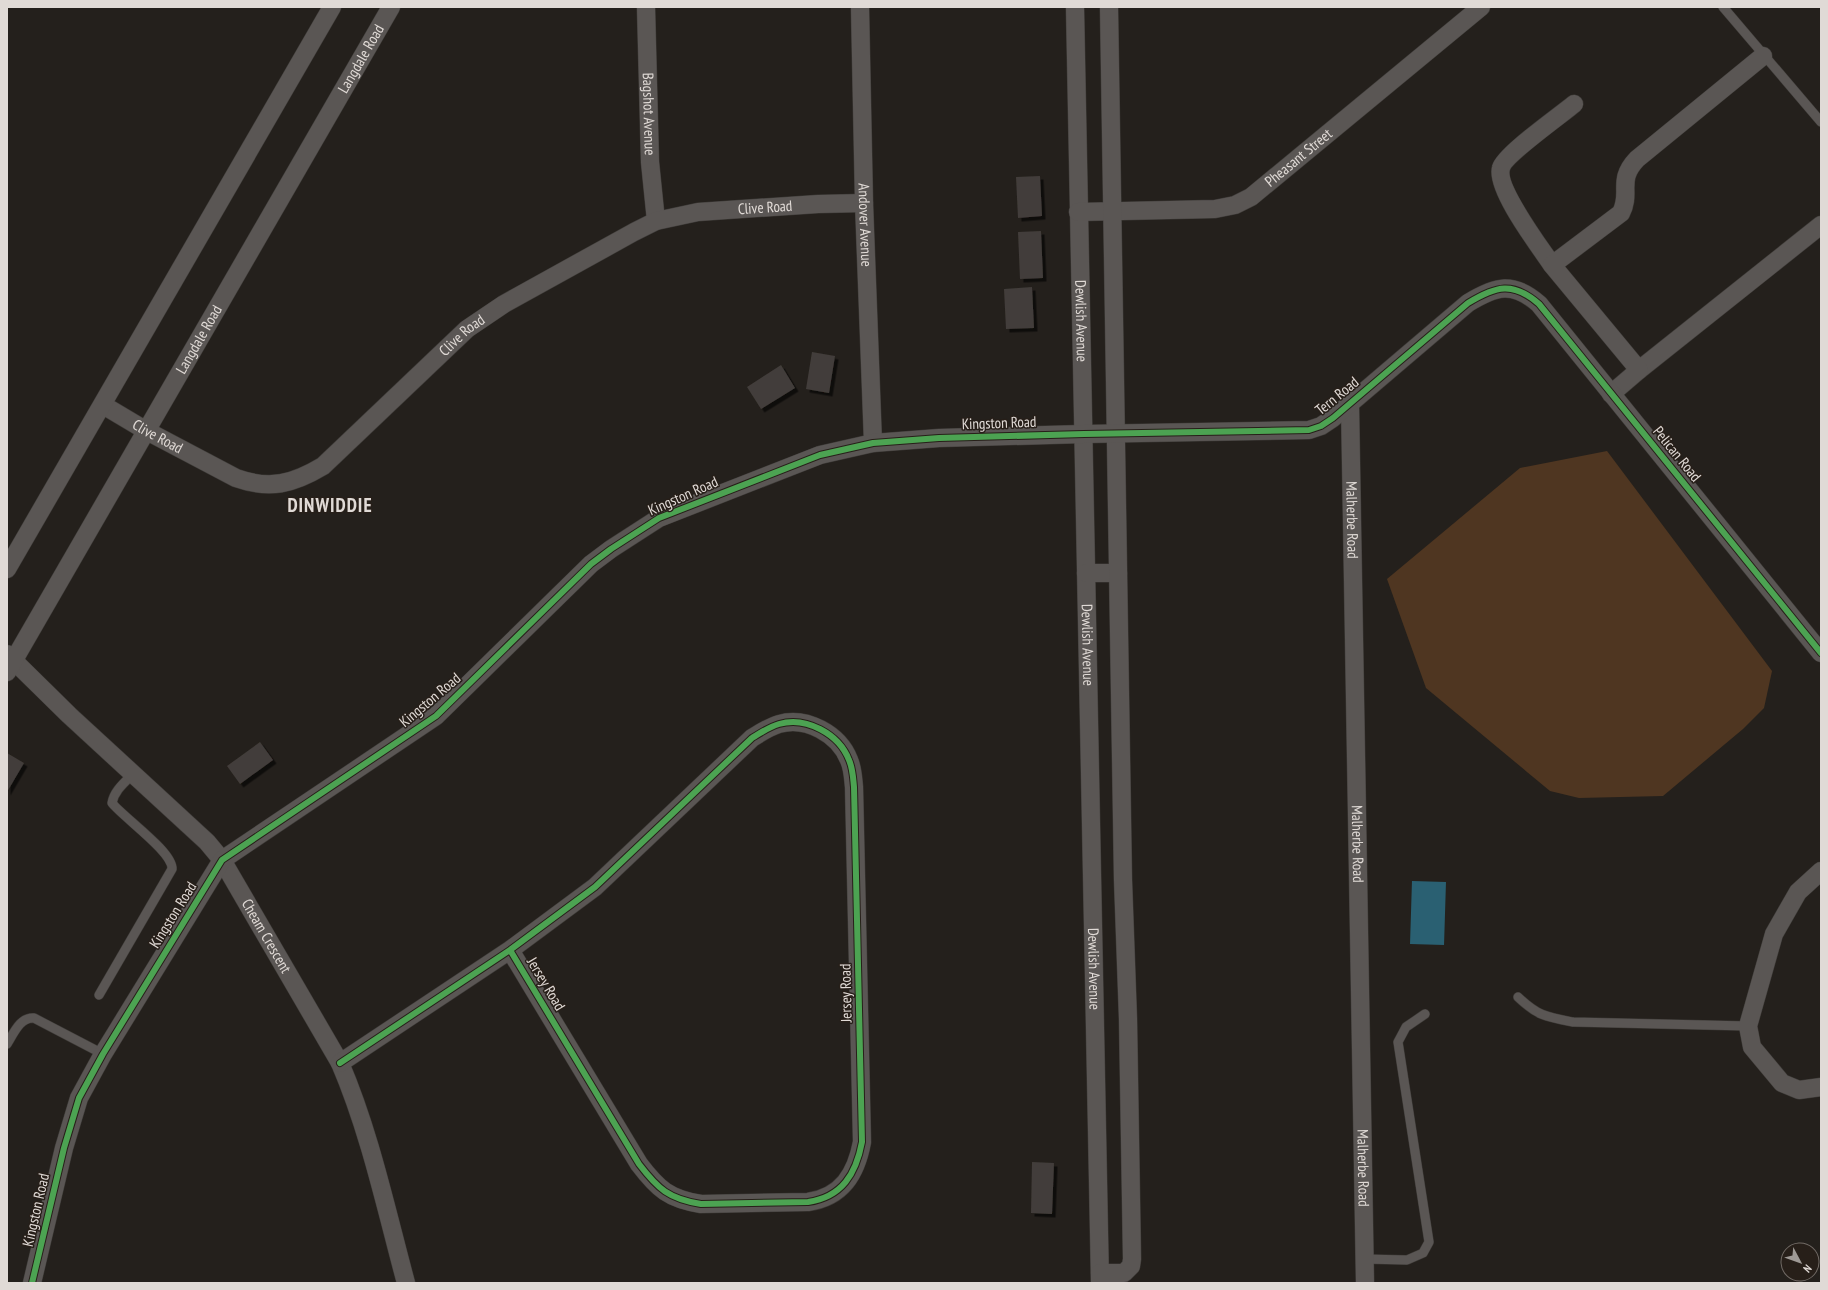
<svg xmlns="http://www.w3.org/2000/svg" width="1828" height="1290" viewBox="0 0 1828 1290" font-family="'PT Sans Narrow',sans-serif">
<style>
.green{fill:#4f3621}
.water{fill:#2a6072}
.building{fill:#423d3a;filter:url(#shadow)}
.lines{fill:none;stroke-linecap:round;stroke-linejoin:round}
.service-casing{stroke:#3e3b38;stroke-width:10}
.minor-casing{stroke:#3e3b38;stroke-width:19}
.service{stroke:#5a5654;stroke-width:9}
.minor{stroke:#5a5654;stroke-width:18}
.cycleway-casing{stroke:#271f19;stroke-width:8}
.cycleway{stroke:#4ca352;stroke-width:6}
.labels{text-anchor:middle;stroke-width:3;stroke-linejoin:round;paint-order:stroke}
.street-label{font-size:15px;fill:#e0dad6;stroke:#271f19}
.district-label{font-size:19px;font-weight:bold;letter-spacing:1px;fill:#e0dad6;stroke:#271f19}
</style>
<defs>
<filter id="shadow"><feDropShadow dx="3.5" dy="3.5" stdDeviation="0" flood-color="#0009"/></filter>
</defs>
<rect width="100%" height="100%" fill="#24201c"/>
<polygon class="green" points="1607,451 1772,671 1764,708 1743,729 1663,796 1579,798 1550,791 1426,688 1387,579 1520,468"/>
<polygon class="water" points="1412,881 1446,882 1444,945 1410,944"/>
<g class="building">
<polygon points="1040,176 1042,216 1018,218 1016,177"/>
<polygon points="1041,231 1043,278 1020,279 1018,232"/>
<polygon points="1032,287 1034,328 1006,329 1004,289"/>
<polygon points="812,352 835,356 829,393 806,389"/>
<polygon points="781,365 795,388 761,409 747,387"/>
<polygon points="260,742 273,760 240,784 227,766"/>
<polygon points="7,753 24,763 7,792"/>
<polygon points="1032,1162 1054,1163 1052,1214 1031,1213"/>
</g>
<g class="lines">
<g class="service-casing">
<g id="service">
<polyline points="1723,7 1821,122"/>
<path d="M99,995L172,869C173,852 124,818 112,803C114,791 124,783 133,774"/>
<path d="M1518,997C1538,1016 1546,1017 1573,1022L1748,1026"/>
<path d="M7,1044C14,1033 20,1017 34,1018L103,1054"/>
<polyline points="1364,1259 1407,1260 1423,1253 1429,1242 1398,1042 1406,1027 1425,1014"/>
</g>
</g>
<g class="minor-casing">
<g id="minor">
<path id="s1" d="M646,7L650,162L656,221"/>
<path id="s2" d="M860,7L864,203L873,443"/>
<path id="s3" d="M1075,7L1100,1283"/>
<path id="s4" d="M1078,212L1215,209L1235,205L1251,197L1481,7"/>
<path d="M1552,265C1540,247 1495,188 1501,168C1504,155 1561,115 1574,104"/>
<polyline points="1639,370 1821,225"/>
<path d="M1611,394L1639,370L1552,265L1621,213C1632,192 1616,181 1637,159L1763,56"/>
<path id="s5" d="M1350,404L1365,1283"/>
<path id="s6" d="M103,405L145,430L236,478C270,490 293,484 323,466L467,329L504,304L634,232L656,221L698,212L818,204L864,203"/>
<polyline points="7,569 332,7"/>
<polyline points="1086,573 1118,573"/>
<path id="s7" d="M7,654L69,715L207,842L222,860L340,1063C370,1133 386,1209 406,1283"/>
<path id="s8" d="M7,672L391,7"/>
<polyline points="1821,871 1798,892 1774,934 1748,1026 1752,1047 1782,1083 1799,1090 1821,1087"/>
<path d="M340,1063L510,950L595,887L752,738C760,733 769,727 779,724C806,716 839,734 849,760C853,769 853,778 854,787L862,1142C856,1174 842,1197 808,1202L701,1204C669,1199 658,1189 639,1164L510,950"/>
<polyline points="1100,1273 1124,1273 1131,1266 1132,1259 1128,1019 1123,880 1109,7"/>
<path d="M32,1283L64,1148L79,1098L103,1054L222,860L436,716L591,564L611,549L659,518L820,455L873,443L939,438L1084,434L1309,430L1321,426L1333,418L1468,303C1496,286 1513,281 1539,304L1821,653"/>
</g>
</g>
<use href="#service" class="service"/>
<use href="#minor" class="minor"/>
<g class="cycleway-casing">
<g id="cycleway">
<path d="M340,1063L510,950L595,887L752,738C760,733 769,727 779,724C806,716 839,734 849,760C853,769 853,778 854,787L862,1142C856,1174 842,1197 808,1202L701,1204C669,1199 658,1189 639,1164L510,950"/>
<path d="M32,1283L64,1148L79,1098L103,1054L222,860L436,716L591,564L611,549L659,518L820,455L873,443L939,438L1084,434L1309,430L1321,426L1333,418L1468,303C1496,286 1513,281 1539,304L1821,653"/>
</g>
</g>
<use href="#cycleway" class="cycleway"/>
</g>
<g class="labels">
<g class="street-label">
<text dy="5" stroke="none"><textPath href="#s8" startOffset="708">Langdale Road</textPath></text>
<text dy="5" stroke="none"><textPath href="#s1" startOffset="107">Bagshot Avenue</textPath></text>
<text dy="5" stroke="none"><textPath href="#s4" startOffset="237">Pheasant Street</textPath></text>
<text dy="5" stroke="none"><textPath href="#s6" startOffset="770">Clive Road</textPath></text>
<text dy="5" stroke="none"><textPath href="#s2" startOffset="218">Andover Avenue</textPath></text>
<text dy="5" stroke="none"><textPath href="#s3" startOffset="314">Dewlish Avenue</textPath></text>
<text dy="5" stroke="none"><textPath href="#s6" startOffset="434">Clive Road</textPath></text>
<text dy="5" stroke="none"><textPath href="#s8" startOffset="384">Langdale Road</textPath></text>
<text transform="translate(1337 396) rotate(-39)" y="5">Tern Road</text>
<text transform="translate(999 423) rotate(-2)" y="5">Kingston Road</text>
<text dy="5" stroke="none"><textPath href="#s6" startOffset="63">Clive Road</textPath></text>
<text transform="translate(1677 454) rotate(51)" y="5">Pelican Road</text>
<text transform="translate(683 496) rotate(-24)" y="5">Kingston Road</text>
<text dy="5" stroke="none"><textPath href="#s5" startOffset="116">Malherbe Road</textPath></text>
<text dy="5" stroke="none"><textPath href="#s3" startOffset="638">Dewlish Avenue</textPath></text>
<text transform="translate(430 700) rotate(-40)" y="5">Kingston Road</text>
<text dy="5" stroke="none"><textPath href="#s5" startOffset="440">Malherbe Road</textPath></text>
<text transform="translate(173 915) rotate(-58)" y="5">Kingston Road</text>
<text dy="5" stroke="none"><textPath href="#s7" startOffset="386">Cheam Crescent</textPath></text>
<text dy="5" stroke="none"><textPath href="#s3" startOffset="962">Dewlish Avenue</textPath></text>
<text transform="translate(546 984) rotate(59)" y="5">Jersey Road</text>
<text transform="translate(846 993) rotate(-91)" y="5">Jersey Road</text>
<text dy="5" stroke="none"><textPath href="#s5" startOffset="764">Malherbe Road</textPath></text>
<text transform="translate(36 1210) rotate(-77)" y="5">Kingston Road</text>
</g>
<g class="district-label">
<text x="330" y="512">DINWIDDIE</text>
</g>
</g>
<rect width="1828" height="1290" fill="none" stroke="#e0dad6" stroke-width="16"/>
<g transform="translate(1800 1262) rotate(131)"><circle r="19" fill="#271f19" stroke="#716a65"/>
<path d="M0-3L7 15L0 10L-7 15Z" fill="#9e9995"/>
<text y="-6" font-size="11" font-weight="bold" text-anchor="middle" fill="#e0dad6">N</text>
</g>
</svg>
